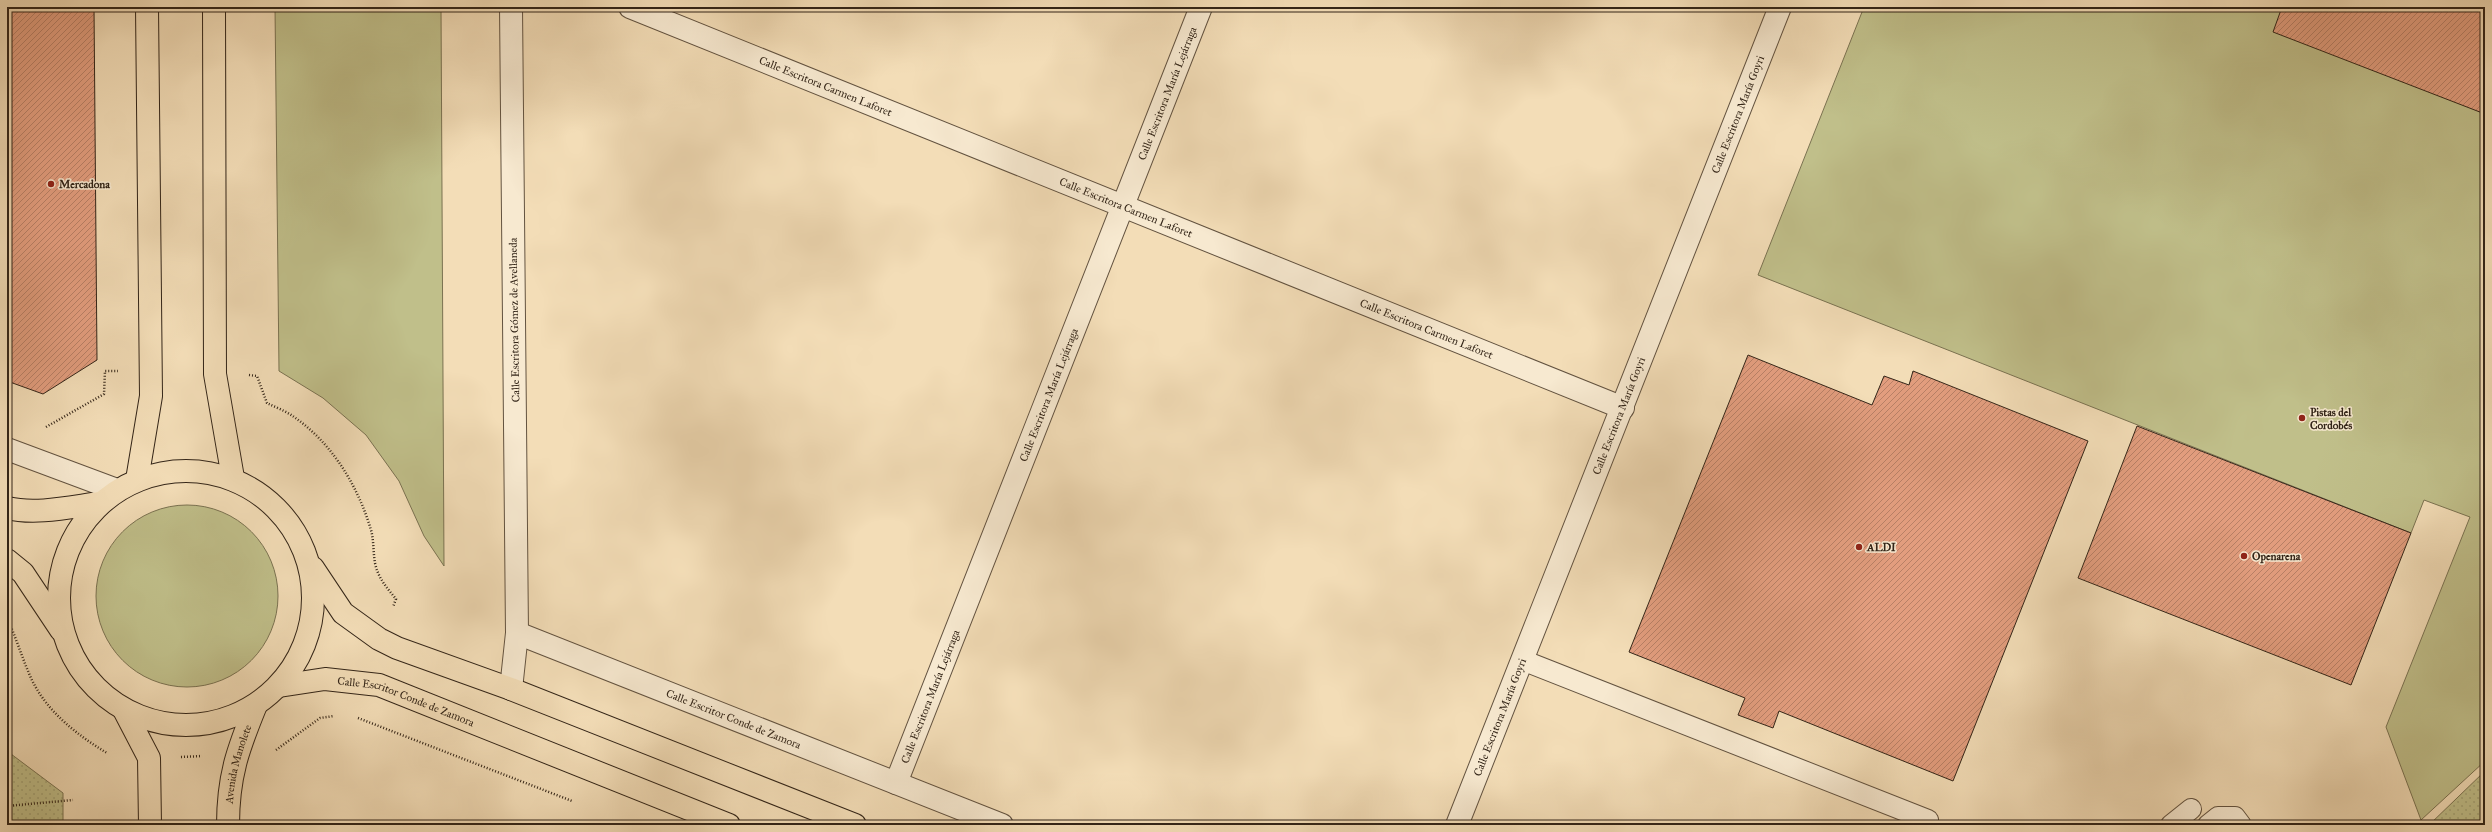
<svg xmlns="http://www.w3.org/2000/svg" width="2492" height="832" viewBox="0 0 2492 832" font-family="'IM FELL Great Primer',serif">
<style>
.grass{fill:#c0bf8a;stroke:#7a7251}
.park{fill:url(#park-dots);stroke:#7a7251}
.building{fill:url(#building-hatch);stroke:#332518}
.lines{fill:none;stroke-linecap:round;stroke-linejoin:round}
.service-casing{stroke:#635340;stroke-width:22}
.minor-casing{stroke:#635340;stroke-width:24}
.tertiary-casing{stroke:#635340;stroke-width:24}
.primary-casing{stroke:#332518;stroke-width:24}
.path{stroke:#332518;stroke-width:2.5;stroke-dasharray:1 2;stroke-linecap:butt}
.service{stroke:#f7e9d0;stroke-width:20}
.minor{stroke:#f7e9d0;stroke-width:22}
.tertiary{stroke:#f7e9d0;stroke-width:22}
.primary{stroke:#f3ddb7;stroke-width:22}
.poi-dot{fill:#8f2418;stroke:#f7e9d0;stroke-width:1.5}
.labels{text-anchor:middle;stroke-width:3;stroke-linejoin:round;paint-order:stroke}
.street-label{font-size:11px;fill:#332518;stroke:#f7e9d0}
.poi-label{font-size:11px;font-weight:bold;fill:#332518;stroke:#f7e9d0;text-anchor:start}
</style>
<defs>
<pattern id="park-dots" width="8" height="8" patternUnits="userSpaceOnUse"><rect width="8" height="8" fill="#c0bf8a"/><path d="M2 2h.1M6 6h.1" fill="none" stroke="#a5a476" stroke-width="1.8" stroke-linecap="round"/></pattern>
<pattern id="building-hatch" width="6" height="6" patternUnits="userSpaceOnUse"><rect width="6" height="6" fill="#e29d7e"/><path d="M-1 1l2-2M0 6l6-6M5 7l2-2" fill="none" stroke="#b88066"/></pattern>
</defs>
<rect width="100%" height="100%" fill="#f3ddb7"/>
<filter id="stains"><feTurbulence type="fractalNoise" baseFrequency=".005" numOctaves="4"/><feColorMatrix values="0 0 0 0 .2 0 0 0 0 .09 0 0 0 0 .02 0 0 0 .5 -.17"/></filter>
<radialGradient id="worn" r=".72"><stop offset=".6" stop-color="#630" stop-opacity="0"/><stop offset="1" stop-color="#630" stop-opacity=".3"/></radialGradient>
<g class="grass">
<polygon points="275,7 441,7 444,566 424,536 399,481 366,435 323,398 279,371"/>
<polygon points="1864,7 2485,7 2485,761 2421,820 2386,727 2470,517 2424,500 2411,533 1758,275"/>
<circle cx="187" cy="596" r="91"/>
</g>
<g class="park">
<polygon points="7,751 63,793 63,825 7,825"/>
<polygon points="2485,771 2485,825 2429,825"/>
</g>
<g class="building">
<polygon points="7,7 94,7 97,360 43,394 7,381"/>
<polygon points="2282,7 2485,7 2485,114 2273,32"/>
<polygon points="1748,355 1872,405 1884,376 1909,385 1913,371 2088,441 1953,781 1779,711 1773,728 1738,715 1745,698 1629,652"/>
<polygon points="2137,426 2411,533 2351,685 2078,578"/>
</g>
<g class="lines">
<g class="service-casing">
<g id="service">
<polyline points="1522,660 1928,820"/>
<polyline points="2171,825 2191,809"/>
<polyline points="2208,825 2218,817 2235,817 2241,825"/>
</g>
</g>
<g class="minor-casing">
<g id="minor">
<path id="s1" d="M630,7L1623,408"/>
<path id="s2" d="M517,633L1002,825"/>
<polyline points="511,689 517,633 511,7"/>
<path id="s3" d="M896,783L1201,7"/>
<path id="s4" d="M1457,825L1780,7"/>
</g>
</g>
<g class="tertiary-casing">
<polyline id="tertiary" points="7,449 117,490"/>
</g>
<g class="primary-casing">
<g id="primary">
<polyline points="214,7 215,374 233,478"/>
<circle cx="186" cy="598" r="127"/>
<polyline points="137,480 151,396 147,7"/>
<path d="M7,508C36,515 70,507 100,503"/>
<polyline points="7,560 23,573 61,630"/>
<polyline points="313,568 343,613 379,639 397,648 511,689 855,825"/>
<path id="s5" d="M279,686L325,679L379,685L729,825"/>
<polyline points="124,710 149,758 150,825"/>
<path id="s6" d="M228,825C228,776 238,749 256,705"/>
</g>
</g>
<g class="path">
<path d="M249,375L257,376L267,403C275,407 286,411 294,417C332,443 358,486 371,530C374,541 373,552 375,563C378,578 387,588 396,599L393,607"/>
<polyline points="46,427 104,394 105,371 118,371"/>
<path d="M7,618C16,637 22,658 31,678C46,711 77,735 107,753"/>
<polyline points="358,718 572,801"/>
<polyline points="276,750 320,718 334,716"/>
<polyline points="181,757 202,756"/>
<polyline points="7,806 73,800"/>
</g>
<use href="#service" class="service"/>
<use href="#minor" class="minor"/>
<use href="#tertiary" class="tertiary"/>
<use href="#primary" class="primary"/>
</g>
<g class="poi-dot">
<circle cx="51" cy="184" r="4"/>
<circle cx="2302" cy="418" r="4"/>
<circle cx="1859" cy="547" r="4"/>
<circle cx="2244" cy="556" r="4"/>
</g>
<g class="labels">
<g class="street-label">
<text dy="4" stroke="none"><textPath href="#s1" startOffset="211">Calle Escritora Carmen Laforet</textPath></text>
<text dy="4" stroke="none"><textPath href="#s3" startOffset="741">Calle Escritora María Lejárraga</textPath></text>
<text dy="4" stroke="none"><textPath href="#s4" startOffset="764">Calle Escritora María Goyri</textPath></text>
<text dy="4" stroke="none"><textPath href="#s1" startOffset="535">Calle Escritora Carmen Laforet</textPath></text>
<text transform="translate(514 320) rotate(-91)" y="4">Calle Escritora Gómez de Avellaneda</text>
<text dy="4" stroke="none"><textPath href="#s1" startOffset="859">Calle Escritora Carmen Laforet</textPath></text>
<text dy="4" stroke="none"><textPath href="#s3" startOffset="417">Calle Escritora María Lejárraga</textPath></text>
<text dy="4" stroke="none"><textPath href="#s4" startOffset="440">Calle Escritora María Goyri</textPath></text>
<text dy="4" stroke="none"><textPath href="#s3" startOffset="93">Calle Escritora María Lejárraga</textPath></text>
<text dy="4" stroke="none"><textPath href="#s5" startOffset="131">Calle Escritor Conde de Zamora</textPath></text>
<text dy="4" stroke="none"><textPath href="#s4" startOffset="116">Calle Escritora María Goyri</textPath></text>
<text dy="4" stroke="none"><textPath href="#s2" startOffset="233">Calle Escritor Conde de Zamora</textPath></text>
<text dy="4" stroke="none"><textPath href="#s6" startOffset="62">Avenida Manolete</textPath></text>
</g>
<g class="poi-label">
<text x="59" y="188">Mercadona</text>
<text x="2310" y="416">Pistas del<tspan x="2310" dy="13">Cordobés</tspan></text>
<text x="1867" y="551">ALDI</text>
<text x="2252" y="560">Openarena</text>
</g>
</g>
<rect width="2492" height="832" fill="none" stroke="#f3ddb7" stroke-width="24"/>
<rect x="8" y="8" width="2476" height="816" fill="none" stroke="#332518" stroke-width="2"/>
<rect x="12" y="12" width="2468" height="808" fill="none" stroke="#332518"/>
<rect width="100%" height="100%" filter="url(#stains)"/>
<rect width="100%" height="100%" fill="url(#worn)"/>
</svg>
